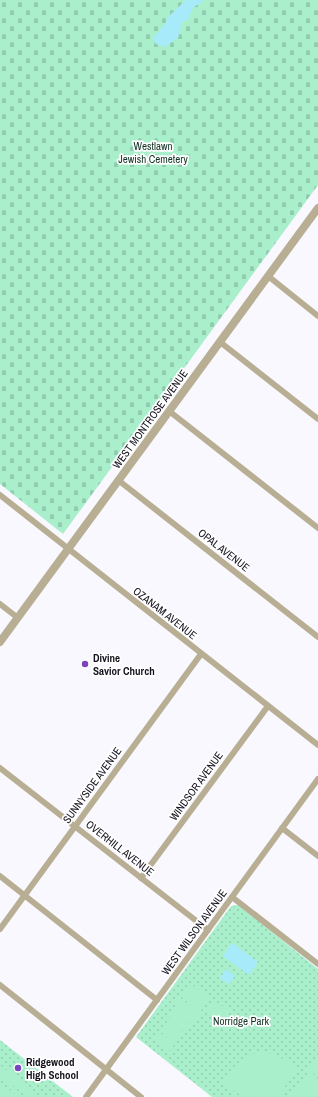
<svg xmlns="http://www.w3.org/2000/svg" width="318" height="1097" viewBox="0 0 318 1097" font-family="'Archivo Narrow',sans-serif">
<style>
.green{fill:url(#green-dots)}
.cemetery{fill:url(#cemetery-stones)}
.pitch{fill:#a9efcc}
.water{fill:#a7ebfb}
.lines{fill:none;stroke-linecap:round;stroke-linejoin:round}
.minor{stroke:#b8ae93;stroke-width:6}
.tertiary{stroke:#b8ae93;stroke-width:8}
.poi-dot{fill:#7944bc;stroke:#fff;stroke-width:1.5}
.labels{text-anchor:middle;stroke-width:3.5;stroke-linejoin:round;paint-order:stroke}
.park-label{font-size:11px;fill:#133426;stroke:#fff}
.street-label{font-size:11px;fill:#15121d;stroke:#fff}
.poi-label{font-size:11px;font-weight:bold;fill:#15121d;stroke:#fff;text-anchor:start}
</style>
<defs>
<pattern id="green-dots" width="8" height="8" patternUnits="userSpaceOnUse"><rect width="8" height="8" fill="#a9efcc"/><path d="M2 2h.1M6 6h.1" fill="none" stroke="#91ccaf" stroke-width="1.8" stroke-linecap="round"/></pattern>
<pattern id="cemetery-stones" width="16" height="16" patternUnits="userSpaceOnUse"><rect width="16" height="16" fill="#a9efcc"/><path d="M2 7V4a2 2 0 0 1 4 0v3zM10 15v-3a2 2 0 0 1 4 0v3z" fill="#91ccaf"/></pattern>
</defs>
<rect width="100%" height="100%" fill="#f9f8fe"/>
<g class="green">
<polygon points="238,905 318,969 318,1097 212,1097 136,1037 231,906"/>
<polygon points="0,1040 73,1097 0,1097"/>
</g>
<polygon class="cemetery" points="0,0 318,0 318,185 63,534 0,484"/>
<g class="pitch">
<polygon points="191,984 210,998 201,1011 181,997"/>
<polygon points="180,998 201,1013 192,1024 172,1010"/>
<polygon points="214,1000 228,1010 219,1022 205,1011"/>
<polygon points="174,1012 190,1024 184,1032 168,1020"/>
<polygon points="166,1022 182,1034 177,1041 161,1029"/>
<polygon points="159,1032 175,1044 170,1051 153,1040"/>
<path d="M259,1052L275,1054L298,1068L278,1097H243L222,1082C231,1068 242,1056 259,1052Z"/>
<polygon points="318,1056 318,1077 308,1070"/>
<polygon points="0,1065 41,1097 27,1097 0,1075"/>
<polygon points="308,1076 318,1081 318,1097 290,1097 303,1080"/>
<polygon points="0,1082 19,1097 0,1097"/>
</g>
<g class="water">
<path d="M186,0H204C194,8 192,5 189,19L182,22L178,38L164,47L156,44L153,38L165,24L168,17Z"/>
<polygon points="232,943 258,962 249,975 223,956"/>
<polygon points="226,969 235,976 229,984 220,978"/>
</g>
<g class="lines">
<g class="minor">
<polyline points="268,276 318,316"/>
<polyline points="220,342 318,419"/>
<polyline points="169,411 318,528"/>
<polyline points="118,480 318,637"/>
<polyline points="0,495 318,745"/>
<polyline points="0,604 18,618"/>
<polyline points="0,768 208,930"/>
<polyline points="282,828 318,856"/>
<polyline points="0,876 157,1000"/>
<polyline points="141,878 268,706"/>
<polyline points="232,897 318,964"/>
<polyline points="0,929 201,654"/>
<polyline points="0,985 141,1097"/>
<polyline points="86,1097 318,779"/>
</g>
<polyline class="tertiary" points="0,642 318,208"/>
</g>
<g class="poi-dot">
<circle cx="85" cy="664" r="4"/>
<circle cx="18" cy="1068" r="4"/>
</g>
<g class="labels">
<g class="park-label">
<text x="153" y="150">Westlawn<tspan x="153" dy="13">Jewish Cemetery</tspan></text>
<text x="241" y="1025">Norridge Park</text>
</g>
<g class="street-label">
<text transform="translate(150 419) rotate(-54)" y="4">WEST MONTROSE AVENUE</text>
<text transform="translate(224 550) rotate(38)" y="4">OPAL AVENUE</text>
<text transform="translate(165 613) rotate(38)" y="4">OZANAM AVENUE</text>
<text transform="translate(92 785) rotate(-54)" y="4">SUNNYSIDE AVENUE</text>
<text transform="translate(196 786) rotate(-54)" y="4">WINDSOR AVENUE</text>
<text transform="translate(120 848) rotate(38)" y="4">OVERHILL AVENUE</text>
<text transform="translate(194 932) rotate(-54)" y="4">WEST WILSON AVENUE</text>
</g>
<g class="poi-label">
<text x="93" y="662">Divine<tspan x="93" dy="13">Savior Church</tspan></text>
<text x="26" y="1066">Ridgewood<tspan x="26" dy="13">High School</tspan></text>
</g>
</g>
</svg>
